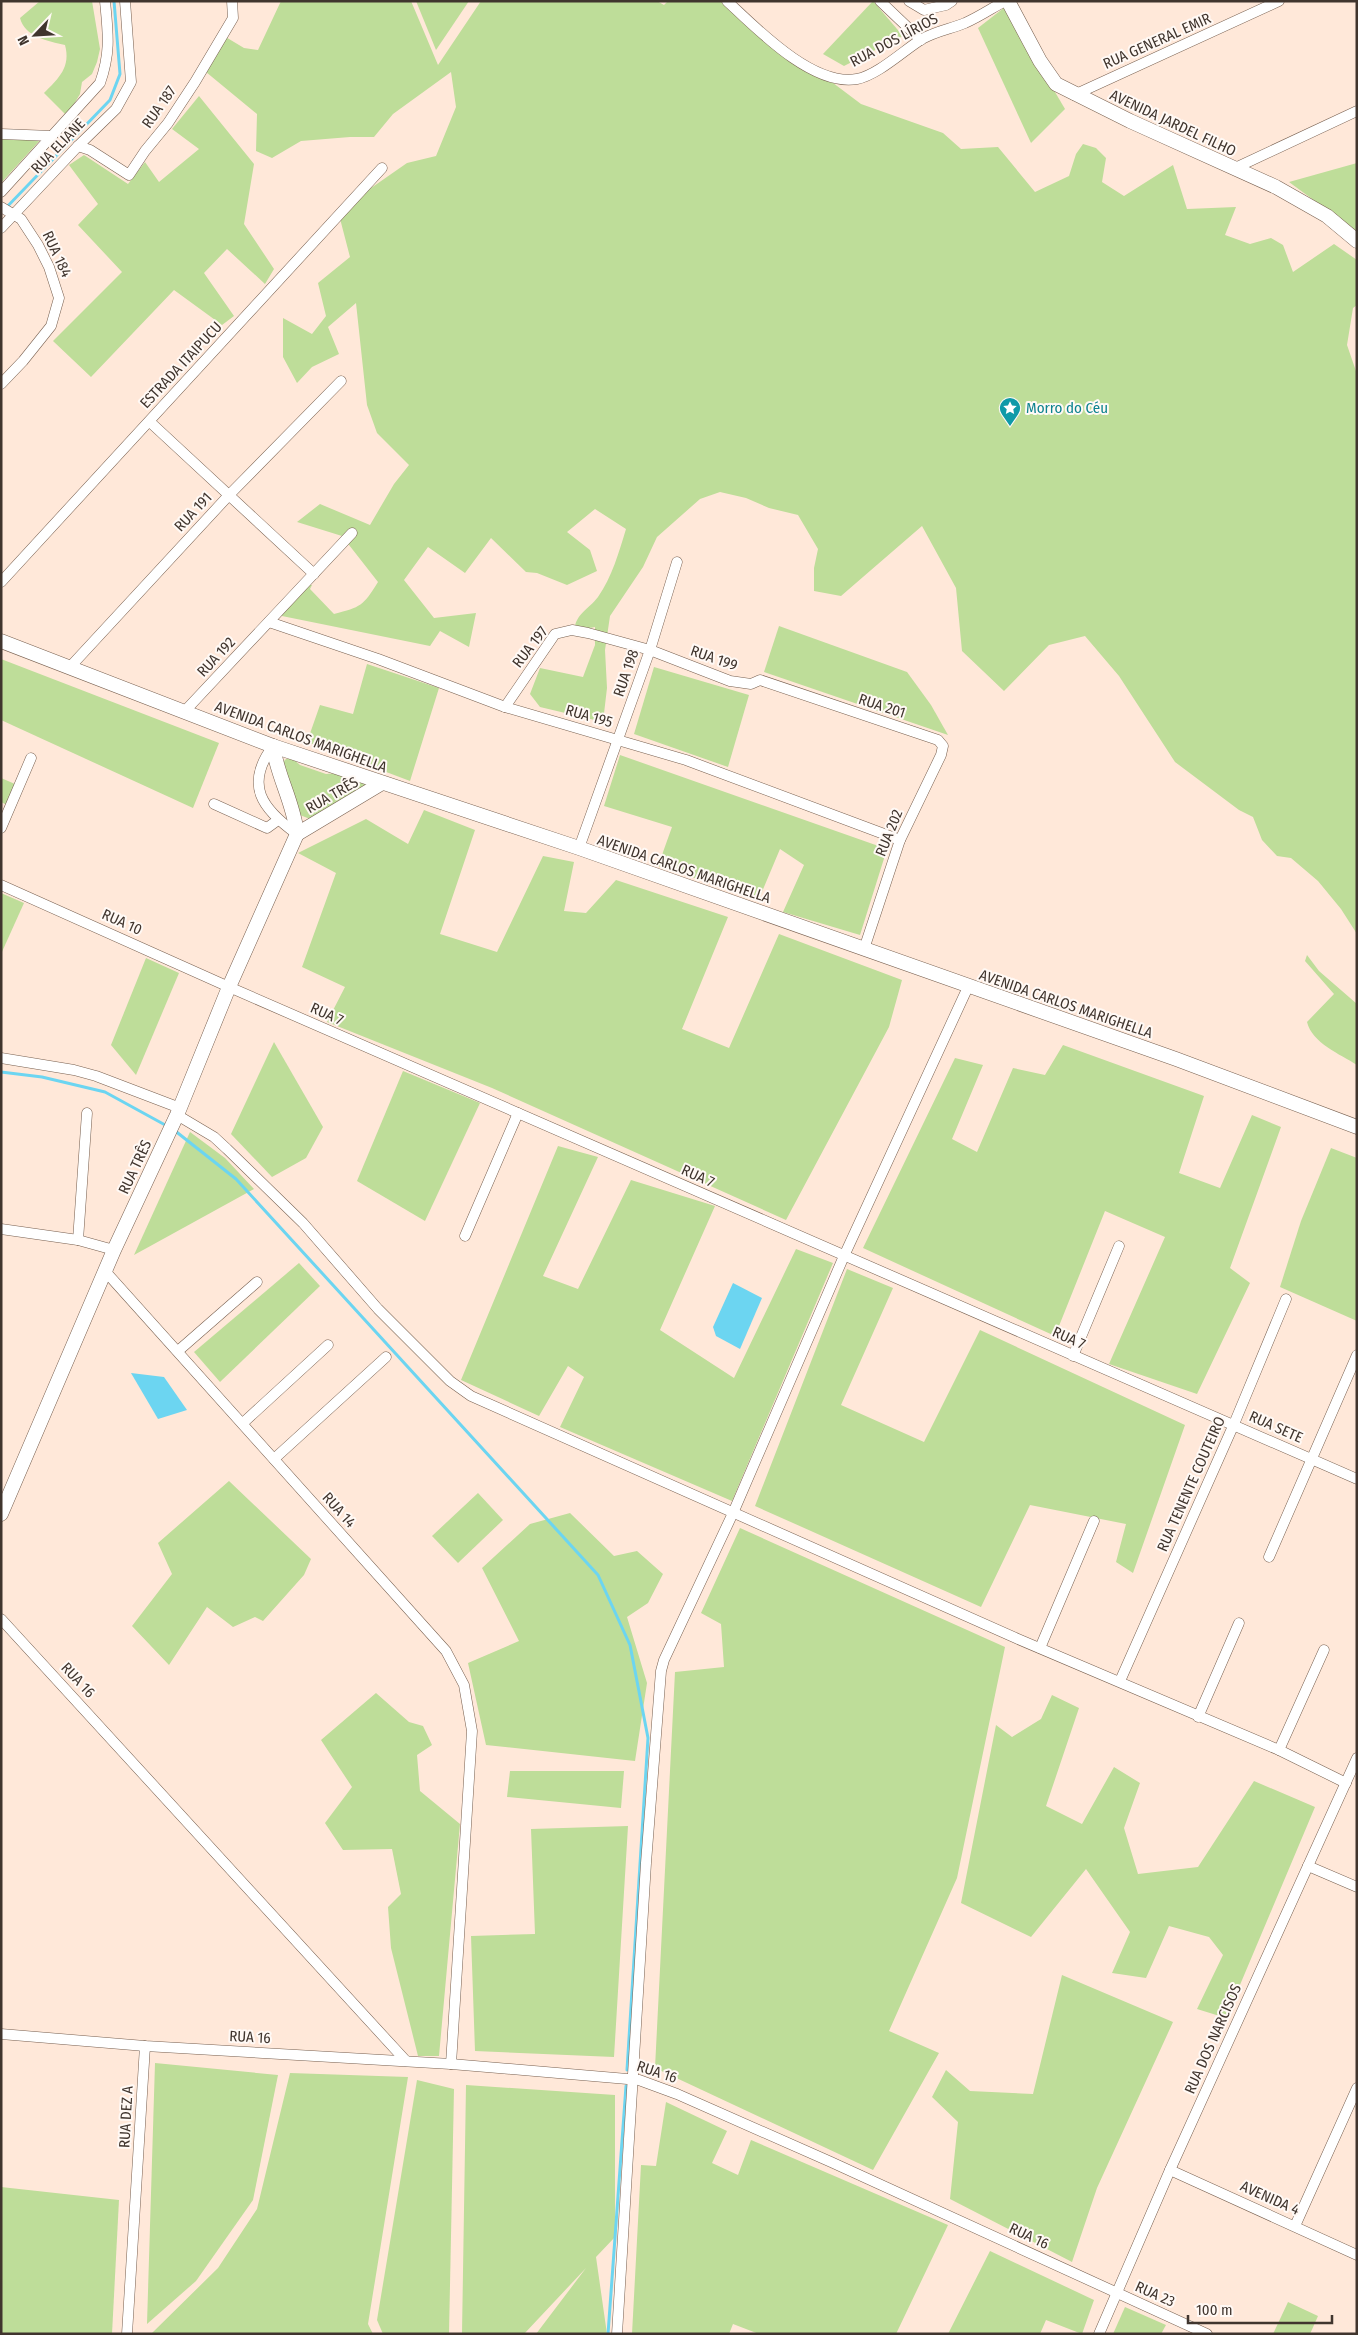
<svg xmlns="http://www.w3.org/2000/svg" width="1358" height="2335" viewBox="0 0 1358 2335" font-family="'Fira Sans Condensed',sans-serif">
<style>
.green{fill:#bedd99}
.water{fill:#6cd5f1}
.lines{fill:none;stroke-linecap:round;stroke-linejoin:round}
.stream{stroke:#6cd5f1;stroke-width:3}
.minor-casing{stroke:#786050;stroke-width:11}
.major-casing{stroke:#786050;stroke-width:15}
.minor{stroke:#fff;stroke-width:10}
.major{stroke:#fff;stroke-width:14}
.labels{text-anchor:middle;stroke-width:4;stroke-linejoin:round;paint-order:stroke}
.street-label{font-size:15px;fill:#40352e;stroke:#fff9f5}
.culture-label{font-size:15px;fill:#0d838f;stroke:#fff9f5;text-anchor:start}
</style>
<rect width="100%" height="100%" fill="#ffe8d9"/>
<g class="green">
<path d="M40,1H92L100,49L97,62L92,74L82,82L80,94L67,116L44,93C59,78 71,67 65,45C48,41 25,37 20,18Z"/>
<path d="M281,1H411L438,65L481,1H657L664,5L668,1H724L861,104L943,133L961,149L998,147L1035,192L1069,176L1076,154L1083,144L1096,148L1106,158L1102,182L1124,196L1173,165L1187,209L1236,207L1225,235L1250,244L1271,238L1283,245L1293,272L1334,244L1357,260V305L1353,308L1347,345L1357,374V934L1341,909L1318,881L1291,858L1277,856L1262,840L1253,817L1239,810L1175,762L1119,676L1085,636L1049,645L1004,691L962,651L956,588L922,526L841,596L814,591V568L818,549L798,515L769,508L746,498L720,492L700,499L657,537L643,567L610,616L605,650L607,688L603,722L540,707L530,694L540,668L583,677L595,645V627L574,631C576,613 588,610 598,597C612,577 619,552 626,529L595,509L567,532L590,550L597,571L567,585L537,573L526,572L491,538L465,573L428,547L404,580L434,618L476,613L469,647L440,631L430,646L277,615L301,585H312L310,589L334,614C361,607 363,606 378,582L342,536L297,522L320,504L370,525L394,484L409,465L377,433L367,405L356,303L328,327L339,354L312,367L297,383L283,357V318L312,334L326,316L318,283L350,257L338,211L407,163L436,156L456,107L451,72L393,114L374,137H350L301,141L272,158L256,151L257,114L206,72L224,36L244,48L258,50Z"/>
<polygon points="416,1 469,1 436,50"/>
<polygon points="873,1 903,36 844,66 823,54"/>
<polygon points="1005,7 1065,109 1031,143 978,28"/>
<polygon points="199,96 254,164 244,224 274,269 265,284 227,249 204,273 234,316 222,325 174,290 91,377 53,341 122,272 78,225 98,204 69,165 84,155 128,184 145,162 159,182 199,149 172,129"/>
<polygon points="1,137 42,138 1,183"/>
<polygon points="1357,163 1357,232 1289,182"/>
<polygon points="779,626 907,672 931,705 948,735 764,672"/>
<polygon points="1,659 219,743 193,808 1,720"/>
<polygon points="367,664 439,688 410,781 307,742 320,705 353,714"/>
<polygon points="654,667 749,695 728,767 634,734"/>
<polygon points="620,755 887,849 860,935 783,912 804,865 780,849 759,899 658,866 672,827 604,806"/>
<polygon points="292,758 300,765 326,774 338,773 367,782 365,788 310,819 300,815 282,763 286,759"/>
<polygon points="1,778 15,784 7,805 1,802"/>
<polygon points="424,810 475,830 440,934 497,952 543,856 574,862 564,911 586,913 616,880 728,917 682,1029 729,1048 779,934 902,980 889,1027 786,1220 492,1088 327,1022 345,987 302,967 336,873 298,853 366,819 408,844"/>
<polygon points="1,893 24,903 1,954"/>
<path d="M1307,955L1319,971L1357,1004V1065C1340,1054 1312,1043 1307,1022L1334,994L1305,961Z"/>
<polygon points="146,958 179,973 136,1075 111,1045"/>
<polygon points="274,1042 323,1127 306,1158 272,1177 231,1134"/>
<polygon points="1063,1045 1204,1096 1179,1173 1220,1188 1252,1115 1281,1127 1230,1268 1250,1283 1197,1394 1109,1364 1165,1237 1105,1211 1055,1336 863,1248 955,1058 983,1065 952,1139 977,1152 1013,1068 1045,1075"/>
<polygon points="403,1071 480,1103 425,1221 357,1181"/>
<polygon points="190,1132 225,1158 254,1189 134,1255"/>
<polygon points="558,1146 598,1157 543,1276 578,1289 631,1180 715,1206 660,1330 734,1378 796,1249 833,1263 732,1501 560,1427 584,1377 568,1366 539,1416 461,1380"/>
<polygon points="1331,1148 1357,1158 1357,1321 1280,1287 1301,1221"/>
<polygon points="299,1263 320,1286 220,1382 194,1352"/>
<polygon points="847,1269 893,1288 841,1405 924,1442 980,1330 1185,1425 1133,1573 1116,1562 1126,1524 1030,1505 981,1607 755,1506"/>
<polygon points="229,1481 311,1559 304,1575 263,1621 255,1617 233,1627 207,1607 169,1665 132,1626 172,1574 158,1543"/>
<polygon points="478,1493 503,1520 458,1563 432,1536"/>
<polygon points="570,1513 614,1556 637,1551 663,1574 648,1603 627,1617 647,1683 635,1761 486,1745 468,1663 519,1641 482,1568 530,1524"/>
<polygon points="740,1528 1005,1647 957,1878 889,2031 939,2053 873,2170 655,2068 675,1672 724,1667 721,1624 701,1613"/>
<polygon points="376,1693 409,1722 423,1726 432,1745 417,1755 420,1791 460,1824 439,2056 418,2056 391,1948 388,1907 401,1894 392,1849 343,1850 325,1823 352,1787 321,1740"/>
<polygon points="1052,1695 1079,1708 1046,1806 1082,1824 1114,1767 1140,1783 1124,1828 1138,1874 1198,1867 1254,1781 1315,1807 1226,2018 1197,2009 1223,1955 1209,1937 1169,1926 1146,1978 1112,1973 1130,1932 1086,1869 1031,1937 961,1903 996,1725 1012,1737 1041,1719"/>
<polygon points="510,1771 624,1771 621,1808 507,1797"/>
<polygon points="628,1826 614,2057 475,2051 471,1936 535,1934 531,1829"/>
<polygon points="1062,1975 1173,2022 1097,2188 1072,2262 950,2199 958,2122 932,2097 946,2070 970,2091 1033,2094"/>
<polygon points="155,2063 278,2075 253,2200 196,2281 147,2324"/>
<polygon points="290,2073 408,2077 368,2324 373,2334 151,2334 218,2268 257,2209"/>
<polygon points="417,2080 454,2089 449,2334 383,2334 377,2320"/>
<polygon points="466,2085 615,2095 615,2237 596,2257 607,2334 536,2334 586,2268 524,2334 462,2334"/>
<polygon points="666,2102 727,2131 712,2163 738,2175 751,2140 948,2225 896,2334 759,2334 733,2324 729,2334 632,2334 641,2165 656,2166"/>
<polygon points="1,2187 119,2200 112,2334 1,2334"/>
<polygon points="990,2251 1094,2300 1082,2334 1046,2320 1040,2334 948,2334"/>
<polygon points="1288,2302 1318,2316 1310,2334 1273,2334"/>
<polygon points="1125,2307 1166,2325 1161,2334 1113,2334"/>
</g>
<g class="water">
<polygon points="733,1283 762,1298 740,1349 716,1336 713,1327"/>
<polygon points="131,1373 164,1377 187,1410 158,1419"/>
</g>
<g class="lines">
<g class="stream">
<polyline points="1,213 110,100 120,74 114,1"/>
<polyline points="1,1072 42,1077 105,1092 167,1126"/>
<polyline points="174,1130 236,1179 598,1575 630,1645 648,1738 627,2070"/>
<polyline points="608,2334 626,2086"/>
</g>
<g class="minor-casing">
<g id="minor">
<path d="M727,1C757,29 813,87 857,79C878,75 904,50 922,39C936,31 950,29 965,23C979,17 992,8 1005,1"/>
<polyline points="880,1 921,40"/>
<polyline points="909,1 924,10 946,5 952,1"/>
<polyline points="1074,95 1279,1"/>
<polyline points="1,134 52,136"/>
<polyline points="78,146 90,150 129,175 145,151 168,123 195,82 233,18 232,1"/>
<polyline points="1233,169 1357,111"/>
<path d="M1,192L100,83C111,52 108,33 105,1"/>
<polyline points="1,207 21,219 38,245 49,267 59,298 51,326 23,361 1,384"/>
<polyline points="1,228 78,146 116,109 131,82 125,1"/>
<polyline points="150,422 314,574"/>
<polyline points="1,582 382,168"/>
<polyline points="269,622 378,659 505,707 686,760 900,840"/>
<polyline points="70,667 230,494 341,381"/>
<polyline points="505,707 555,634 572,630 588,633 650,650 730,681 751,684 760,680 938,740 943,746 941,755 900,840 864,949"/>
<polyline points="184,712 352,533"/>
<path d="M273,746C244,785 262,809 297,834"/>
<polyline points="214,804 267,828 278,820"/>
<polyline points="1,828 31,758"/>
<polyline points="579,848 650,650 677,562"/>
<polyline points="1,885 229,987 1357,1479"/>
<polyline points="1,1058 74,1070 96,1076 180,1108"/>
<polyline points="177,1115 214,1137 227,1149 303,1223 378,1309 450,1381 471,1396 1018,1639 1279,1750 1346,1783"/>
<polyline points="1,1229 78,1240 114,1250"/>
<polyline points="465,1236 518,1113"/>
<polyline points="78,1240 87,1113"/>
<polyline points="105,1271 446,1651 464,1685 472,1731 451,2064"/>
<polyline points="178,1351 257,1282"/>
<polyline points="1073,1356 1119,1246"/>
<polyline points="243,1423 328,1345"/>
<polyline points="274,1459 386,1357"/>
<polyline points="1269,1557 1357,1355"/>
<polyline points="1,1619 406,2061"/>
<polyline points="1040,1648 1094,1521"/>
<polyline points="1120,1681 1234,1424 1286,1299"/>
<polyline points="1198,1717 1239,1623"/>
<polyline points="1279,1750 1324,1650"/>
<polyline points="1308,1866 1357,1887"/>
<polyline points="1,2034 145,2046 451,2064 639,2080 677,2094 831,2162 1207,2334"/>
<polyline points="1170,2170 1357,2255"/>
<polyline points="1295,2226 1357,2088"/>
<polyline points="127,2334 145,2046"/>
<polyline points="617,2334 646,1863 661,1671 664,1660 733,1513 844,1256 968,987"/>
<polyline points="1099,2334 1170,2170 1357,1758"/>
</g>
</g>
<g class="major-casing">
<g id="major">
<polyline points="1008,1 1040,61 1056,84 1130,121 1276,187 1327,216 1357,241"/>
<polyline points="1,641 273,746 579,848 1176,1059 1357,1127"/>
<polyline points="297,834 382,783"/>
<path d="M1,1514L114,1250L177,1115L229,987L297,834C294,803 277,776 273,746"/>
</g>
</g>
<use href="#minor" class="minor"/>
<use href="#major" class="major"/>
</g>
<defs>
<g id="sight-pin" transform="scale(1.125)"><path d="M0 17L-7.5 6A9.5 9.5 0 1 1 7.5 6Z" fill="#0f9aa8" stroke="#fff9f5"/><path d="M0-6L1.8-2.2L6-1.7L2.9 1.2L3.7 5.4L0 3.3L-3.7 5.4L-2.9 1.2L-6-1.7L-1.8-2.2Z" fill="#fff"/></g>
</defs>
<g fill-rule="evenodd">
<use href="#sight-pin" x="1010" y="408"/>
</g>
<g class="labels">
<g class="street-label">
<text transform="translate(894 40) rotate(-28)" y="5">RUA DOS LÍRIOS</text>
<text transform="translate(1157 41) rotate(-24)" y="5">RUA GENERAL EMIR</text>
<text transform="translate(159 107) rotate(-55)" y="5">RUA 187</text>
<text transform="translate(1173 123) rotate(25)" y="5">AVENIDA JARDEL FILHO</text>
<text transform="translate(58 146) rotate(-46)" y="5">RUA ELIANE</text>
<text transform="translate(57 254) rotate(65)" y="5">RUA 184</text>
<text transform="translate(181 365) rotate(-47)" y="5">ESTRADA ITAIPUCU</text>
<text transform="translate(193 512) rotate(-47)" y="5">RUA 191</text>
<text transform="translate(530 647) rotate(-52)" y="5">RUA 197</text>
<text transform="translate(216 657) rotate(-47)" y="5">RUA 192</text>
<text transform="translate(714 658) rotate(19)" y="5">RUA 199</text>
<text transform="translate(626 673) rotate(-71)" y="5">RUA 198</text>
<text transform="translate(882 706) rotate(18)" y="5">RUA 201</text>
<text transform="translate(589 716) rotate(16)" y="5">RUA 195</text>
<text transform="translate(301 737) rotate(20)" y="5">AVENIDA CARLOS MARIGHELLA</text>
<text transform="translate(332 795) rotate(-30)" y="5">RUA TRÊS</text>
<text transform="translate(889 833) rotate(-68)" y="5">RUA 202</text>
<text transform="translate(684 869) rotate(19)" y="5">AVENIDA CARLOS MARIGHELLA</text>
<text transform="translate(122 922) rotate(24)" y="5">RUA 10</text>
<text transform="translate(1066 1004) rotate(19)" y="5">AVENIDA CARLOS MARIGHELLA</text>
<text transform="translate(327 1014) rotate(24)" y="5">RUA 7</text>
<text transform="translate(135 1167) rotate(-65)" y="5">RUA TRÊS</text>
<text transform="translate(698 1176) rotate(24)" y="5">RUA 7</text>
<text transform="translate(1069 1338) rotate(24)" y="5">RUA 7</text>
<text transform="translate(1276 1427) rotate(24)" y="5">RUA SETE</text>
<text transform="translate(1191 1484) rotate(-66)" y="5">RUA TENENTE COUTEIRO</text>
<text transform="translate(339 1510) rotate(48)" y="5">RUA 14</text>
<text transform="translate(78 1680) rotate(47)" y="5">RUA 16</text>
<text transform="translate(250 2037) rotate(3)" y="5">RUA 16</text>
<text transform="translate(1213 2039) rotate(-66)" y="5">RUA DOS NARCISOS</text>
<text transform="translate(657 2072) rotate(18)" y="5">RUA 16</text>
<text transform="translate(126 2117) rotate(-87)" y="5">RUA DEZ A</text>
<text transform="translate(1270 2198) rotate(24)" y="5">AVENIDA 4</text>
<text transform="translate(1029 2236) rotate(25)" y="5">RUA 16</text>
<text transform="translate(1155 2294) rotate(24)" y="5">RUA 23</text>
</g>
<g class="culture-label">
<text x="1026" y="413">Morro do Céu</text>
</g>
</g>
<rect width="1358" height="2335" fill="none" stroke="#40352e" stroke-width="5"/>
<g transform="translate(35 35) rotate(245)" stroke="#fff9f5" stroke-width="4" paint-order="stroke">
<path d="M0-4L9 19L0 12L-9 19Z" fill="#40352e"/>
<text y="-8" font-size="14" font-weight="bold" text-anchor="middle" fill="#40352e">N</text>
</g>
<path d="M1188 2315v8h144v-8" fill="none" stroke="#40352e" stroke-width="2.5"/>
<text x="1196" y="2315" font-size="15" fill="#40352e" stroke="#fff9f5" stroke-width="4" paint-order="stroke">100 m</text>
</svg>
